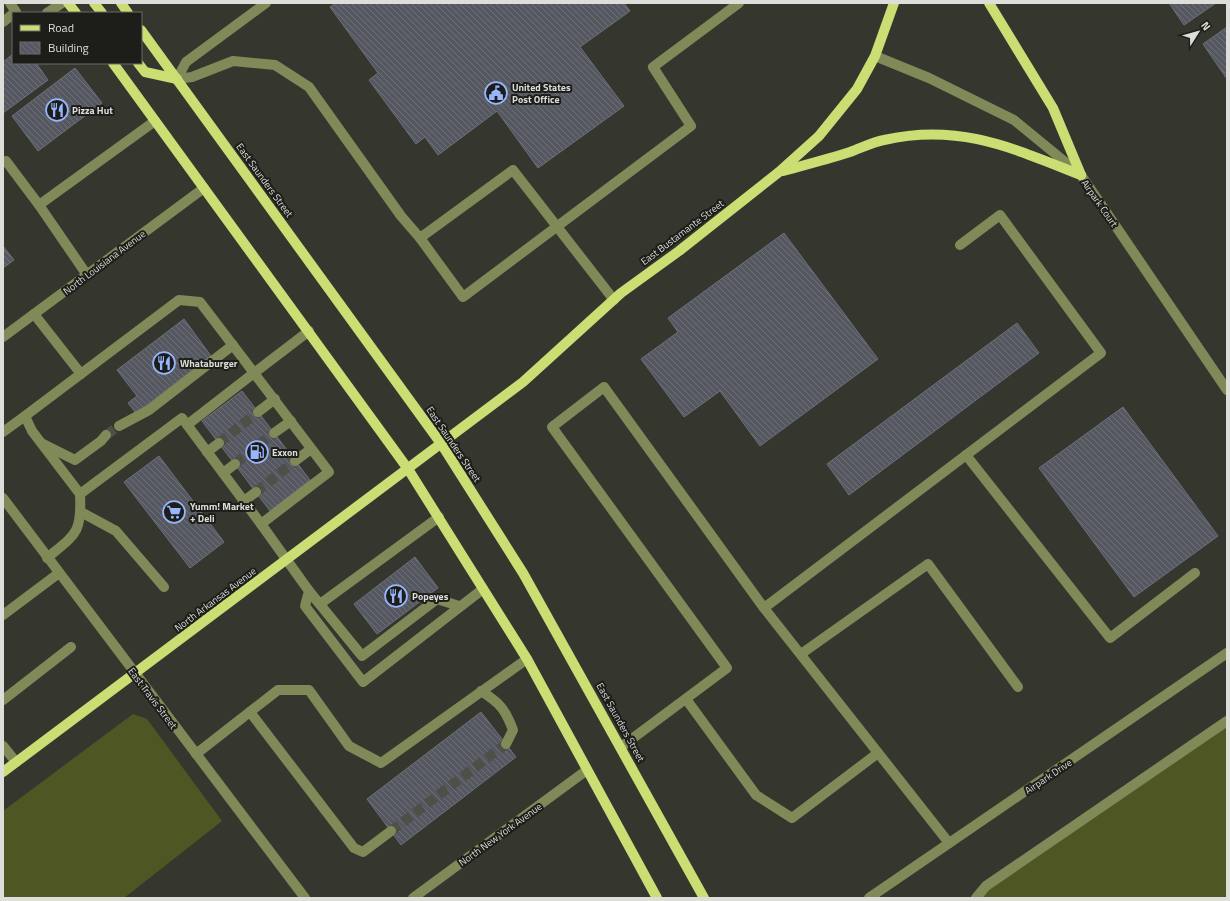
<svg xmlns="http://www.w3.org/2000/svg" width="1230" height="901" viewBox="0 0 1230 901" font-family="'Titillium Web',sans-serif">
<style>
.grass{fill:#4e5723}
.building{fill:url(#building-back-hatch);stroke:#6b6f78}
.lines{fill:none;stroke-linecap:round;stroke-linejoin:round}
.minor-tunnel{stroke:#4e5048;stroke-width:10;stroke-dasharray:10 5;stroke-linecap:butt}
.minor{stroke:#808a58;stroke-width:10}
.major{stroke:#cade73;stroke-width:10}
.labels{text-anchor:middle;stroke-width:4;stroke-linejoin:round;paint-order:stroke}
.poi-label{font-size:10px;font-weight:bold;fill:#ddded9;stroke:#1d1e1a;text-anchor:start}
.street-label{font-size:10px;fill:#ddded9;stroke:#1d1e1a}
</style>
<defs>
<pattern id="building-back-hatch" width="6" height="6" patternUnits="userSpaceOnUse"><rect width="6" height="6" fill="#555861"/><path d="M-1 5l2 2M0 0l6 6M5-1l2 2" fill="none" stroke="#6d7077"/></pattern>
</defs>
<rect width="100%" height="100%" fill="#35372f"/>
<g class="grass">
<polygon points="133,714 147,719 222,821 124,898 3,898 3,811"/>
<polygon points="1227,725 1227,898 982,898 991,886"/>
</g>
<g class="building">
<polygon points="336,3 624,3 630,11 580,47 624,106 538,168 497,111 438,155 425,137 416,144 369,80 378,73 330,7"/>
<polygon points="1169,3 1216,3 1184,25"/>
<polygon points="1227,27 1227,79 1203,44"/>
<polygon points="13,54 13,63 36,63 48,80 3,113 3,62"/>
<polygon points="75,68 102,103 38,151 12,116"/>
<polygon points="784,233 878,359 760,446 720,391 684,417 641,359 678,332 668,318"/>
<polygon points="3,246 14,260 3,268"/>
<polygon points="184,319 211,356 136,413 128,403 137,396 117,370"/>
<polygon points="1017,323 1039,353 849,495 827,464"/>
<polygon points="242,391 310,480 270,511 202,421"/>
<polygon points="1123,407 1218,536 1134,597 1039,468"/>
<polygon points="159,456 224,542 190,568 124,482"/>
<polygon points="415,557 438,588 377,634 354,604"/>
<polygon points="481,712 516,757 401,845 367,799"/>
</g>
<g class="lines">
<g class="minor-tunnel">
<polyline points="106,435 119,426"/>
<polyline points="219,443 258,412"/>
<polyline points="235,464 274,433"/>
<polyline points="256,492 295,461"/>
<polyline points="391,831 506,744"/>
</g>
<g class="minor">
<polyline points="10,3 16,12 15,13"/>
<polyline points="47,13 62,3"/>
<polyline points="3,22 13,14"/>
<polyline points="875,56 929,78 1014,120 1081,175 1227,390"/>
<polyline points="177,79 192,77 233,61 275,65 309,87 401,216 420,238 513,170 614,300"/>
<polyline points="177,79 186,62 266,3"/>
<polyline points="6,161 39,205"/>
<polyline points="420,238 463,297 691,126 653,67 739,3"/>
<polyline points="87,275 39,205 155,121"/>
<polyline points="34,314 81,374"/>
<polyline points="3,337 204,188"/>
<polyline points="258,412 275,399"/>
<polyline points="187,425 254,373 329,472 261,524 182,418 80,494 32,431 25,416 179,300 200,302 254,373 309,331"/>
<polyline points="119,426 149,410 233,345"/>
<polyline points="3,432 25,416"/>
<polyline points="274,433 291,421"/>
<polyline points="43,444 75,460 101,441 106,435"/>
<polyline points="207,452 219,443"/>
<polyline points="966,455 1110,638 1195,573"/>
<polyline points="295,461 311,449"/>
<polyline points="223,473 235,464"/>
<polyline points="3,498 305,898"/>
<polyline points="244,501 256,492"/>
<polyline points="81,512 116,531 164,587"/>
<polyline points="261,524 309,591 305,606 363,682 483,589"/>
<path d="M47,558C76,534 82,533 80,494"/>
<polyline points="309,591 362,656 437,599 459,606"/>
<polyline points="320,604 439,517"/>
<polyline points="3,615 59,573"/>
<polyline points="801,654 928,564 1018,687"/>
<path d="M481,691C500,703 505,709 513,730L506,744"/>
<polyline points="686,699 756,795 792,818 878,753"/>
<polyline points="3,700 71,647"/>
<polyline points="250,712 354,848 363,852 391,831"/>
<polyline points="3,746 16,762"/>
<polyline points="621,747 727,668 552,427 604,387 764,608"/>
<polyline points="196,754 278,690 309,690 349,746 381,763 527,659"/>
<polyline points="949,843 764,608 1101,353 1000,215 960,245"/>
<polyline points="413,898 587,770"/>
<polyline points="869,898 1227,653"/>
<polyline points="976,898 986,886 1227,721"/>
</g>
<g class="major">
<polyline points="68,3 76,13"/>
<polyline points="94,3 102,13"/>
<polyline points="121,3 128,13"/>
<polyline points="989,3 1053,108 1081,175"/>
<polyline points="141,30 442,445 523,573 704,898"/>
<polyline points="113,63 408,469 527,659 657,898"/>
<polyline points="138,63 145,72 177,79"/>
<path d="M783,171C805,165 828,159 850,152C861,148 873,142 884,140C960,123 1012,148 1081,175"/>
<polyline points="3,772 523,382 621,293 679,251 779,172 819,136 857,89 875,56 894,3"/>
</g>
</g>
<defs>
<g id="civic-ring" transform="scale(1.15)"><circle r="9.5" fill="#1d1e1a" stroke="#98b6fd" stroke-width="1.5"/><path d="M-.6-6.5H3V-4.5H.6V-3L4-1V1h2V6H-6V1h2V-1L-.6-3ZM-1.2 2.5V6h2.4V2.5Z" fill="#98b6fd"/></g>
<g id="restaurant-ring" transform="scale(1.15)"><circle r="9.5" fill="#1d1e1a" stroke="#98b6fd" stroke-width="1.5"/><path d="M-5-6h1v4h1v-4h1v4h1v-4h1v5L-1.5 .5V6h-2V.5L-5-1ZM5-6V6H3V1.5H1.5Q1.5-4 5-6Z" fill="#98b6fd"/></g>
<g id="fuel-ring" transform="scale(1.15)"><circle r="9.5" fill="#1d1e1a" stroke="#98b6fd" stroke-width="1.5"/><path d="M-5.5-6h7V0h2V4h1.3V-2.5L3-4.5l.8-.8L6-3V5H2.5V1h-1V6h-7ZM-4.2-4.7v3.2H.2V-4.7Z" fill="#98b6fd"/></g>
<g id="supermarket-ring" transform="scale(1.15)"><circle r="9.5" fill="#1d1e1a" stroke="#98b6fd" stroke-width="1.5"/><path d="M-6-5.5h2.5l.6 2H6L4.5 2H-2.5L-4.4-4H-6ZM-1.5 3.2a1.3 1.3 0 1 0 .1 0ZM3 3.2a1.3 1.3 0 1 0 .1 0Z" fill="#98b6fd"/></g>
</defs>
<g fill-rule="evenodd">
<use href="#civic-ring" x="496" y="93"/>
<use href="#restaurant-ring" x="57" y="110"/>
<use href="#restaurant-ring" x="164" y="363"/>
<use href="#fuel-ring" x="257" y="452"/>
<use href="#supermarket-ring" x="174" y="512"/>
<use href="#restaurant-ring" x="396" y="596"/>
</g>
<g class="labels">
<g class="poi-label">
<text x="512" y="91">United States<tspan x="512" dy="12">Post Office</tspan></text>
<text x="72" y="114">Pizza Hut</text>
<text x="180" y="367">Whataburger</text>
<text x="272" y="456">Exxon</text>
<text x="190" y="510">Yumm! Market<tspan x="190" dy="12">+ Deli</tspan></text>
<text x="412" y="600">Popeyes</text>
</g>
<g class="street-label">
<text transform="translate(265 180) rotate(54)" y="4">East Saunders Street</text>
<text transform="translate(1100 203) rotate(55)" y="4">Airpark Court</text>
<text transform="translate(682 232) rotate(-37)" y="4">East Bustamante Street</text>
<text transform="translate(104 262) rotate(-37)" y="4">North Louisiana Avenue</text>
<text transform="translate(454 444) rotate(56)" y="4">East Saunders Street</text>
<text transform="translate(215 599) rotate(-37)" y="4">North Arkansas Avenue</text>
<text transform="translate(153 698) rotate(53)" y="4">East Travis Street</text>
<text transform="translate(621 722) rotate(61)" y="4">East Saunders Street</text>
<text transform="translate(1048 776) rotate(-34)" y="4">Airpark Drive</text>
<text transform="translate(500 834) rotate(-36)" y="4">North New York Avenue</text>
</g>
</g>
<rect width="1230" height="901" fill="none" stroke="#ddded9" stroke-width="8"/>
<rect x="12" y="12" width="130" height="52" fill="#1d1e1a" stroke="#6a6b66"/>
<rect x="20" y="25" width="20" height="6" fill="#cade73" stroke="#6a6b66"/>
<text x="48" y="32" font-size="12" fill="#ddded9">Road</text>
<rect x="20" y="42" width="20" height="12" fill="url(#building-back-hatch)" stroke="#6a6b66"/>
<text x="48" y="52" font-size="12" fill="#ddded9">Building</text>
<g transform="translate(1198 32) rotate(53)" stroke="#1d1e1a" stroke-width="3" paint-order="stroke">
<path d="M0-3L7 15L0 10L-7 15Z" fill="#ddded9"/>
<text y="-6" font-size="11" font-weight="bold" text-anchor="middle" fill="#ddded9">N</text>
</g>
</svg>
